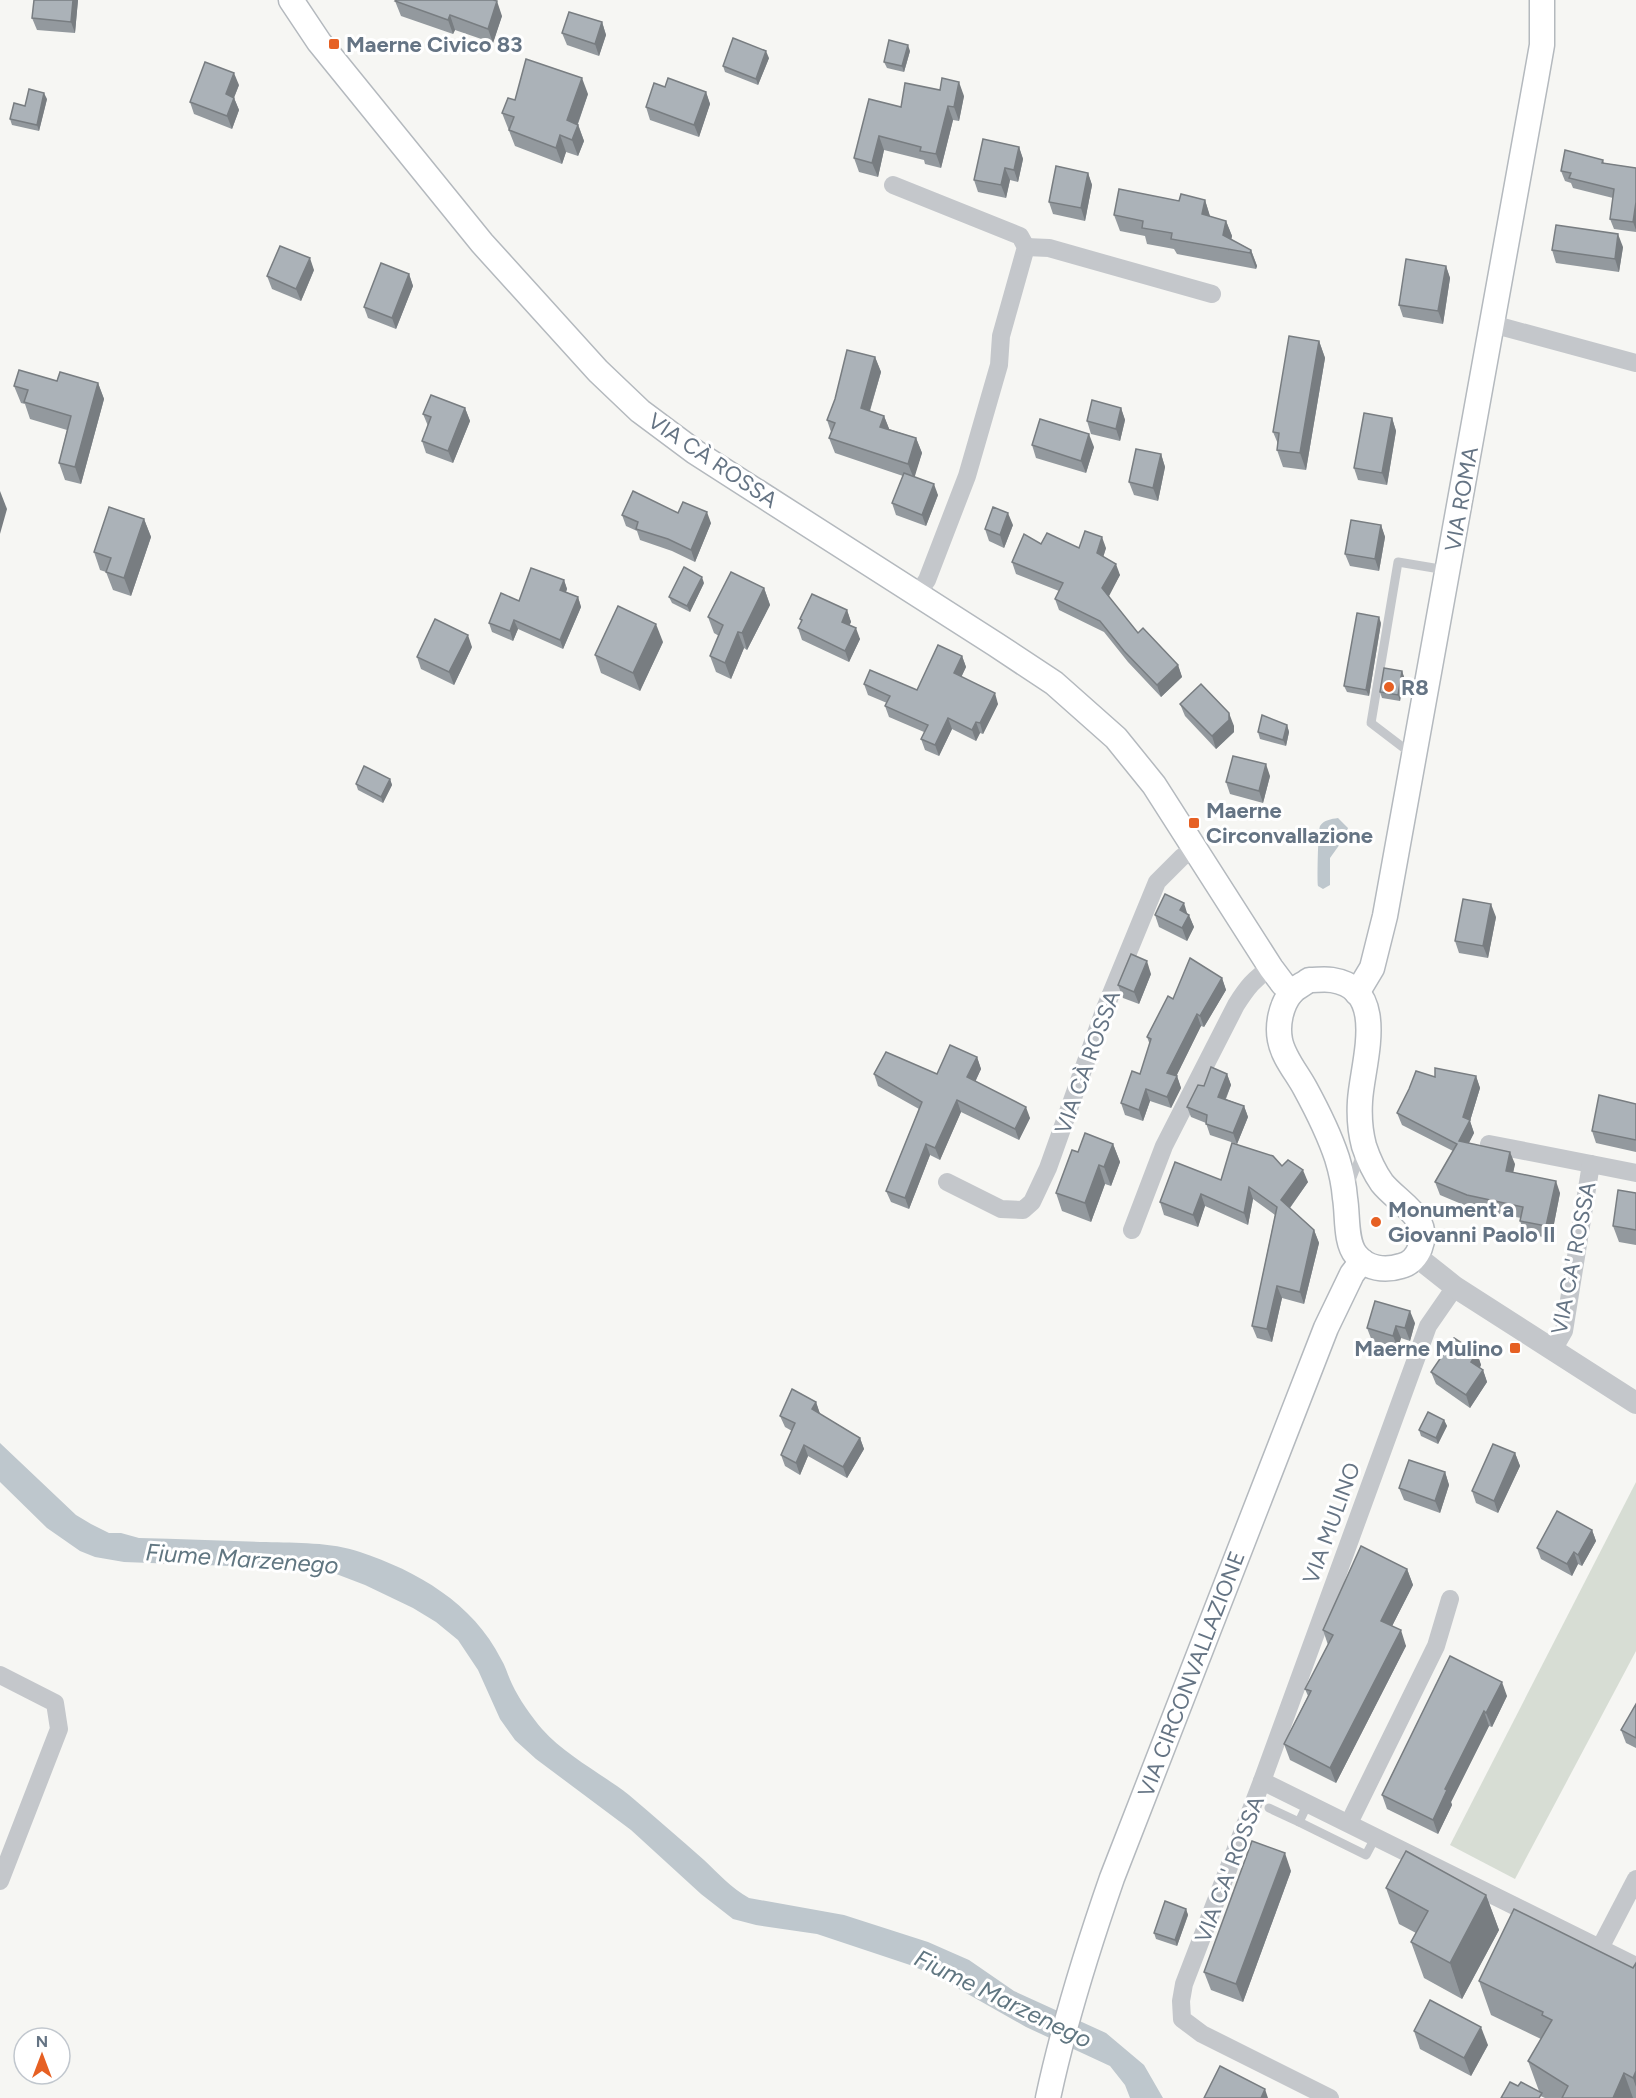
<svg xmlns="http://www.w3.org/2000/svg" width="1636" height="2098" viewBox="0 0 1636 2098" font-family="Figtree,sans-serif">
<style>
.green{fill:#d7ddd4}
.water{fill:#bec7cd}
.lines{fill:none;stroke-linecap:round;stroke-linejoin:round}
.secondary-casing{stroke:#b4b9be;stroke-width:27}
.service{stroke:#c4c7cb;stroke-width:9}
.minor{stroke:#c4c7cb;stroke-width:18}
.tertiary{stroke:#c4c7cb;stroke-width:22}
.secondary{stroke:#fff;stroke-width:24}
.wall{fill:#93999e}
.shaded-wall{fill:#787d81}
.building{fill:#abb2b8;stroke:#787d81;stroke-width:1.5}
.poi-dot{fill:#e66023;stroke:#fff;stroke-width:2}
.labels{text-anchor:middle;stroke-width:6;stroke-linejoin:round;paint-order:stroke}
.poi-label{font-size:22px;font-weight:bold;fill:#657484;stroke:#fff;text-anchor:start}
.street-label{font-size:22px;fill:#657484;stroke:#fff}
.water-label{font-size:24px;font-style:italic;fill:#607681;stroke:#fff}
</style>
<rect width="100%" height="100%" fill="#f6f6f3"/>
<polygon class="green" points="1636,1482 1636,1651 1515,1879 1450,1845"/>
<g class="water">
<path d="M1338,818L1348,828L1345,837L1330,858V885L1323,889L1318,886C1317,881 1318,830 1320,826C1324,820 1331,819 1338,818Z"/>
<path d="M0,1443L76,1515L91,1524L109,1533H121L139,1538C181,1539 224,1541 266,1542C296,1543 331,1542 360,1552C417,1571 473,1603 501,1659C506,1667 508,1676 512,1684C519,1699 531,1716 542,1729C566,1756 601,1773 629,1795C654,1816 679,1838 704,1860C719,1874 731,1888 749,1898L844,1915L928,1942L953,1953L969,1960L1014,1991L1106,2033L1144,2065L1163,2098H1130L1125,2085L1110,2066L1026,2027L936,1976L910,1965L817,1934L756,1925L733,1919L701,1894L631,1830L536,1759L515,1740L500,1719L478,1670L458,1640L436,1622L413,1608L365,1585L331,1572L313,1569L124,1562L95,1557L80,1551L47,1528L0,1482Z"/>
</g>
<g class="lines">
<g class="secondary-casing">
<g id="secondary">
<polyline points="291,0 319,42 482,243 598,371 640,411 695,452 995,644 1054,683 1116,738 1154,785 1271,968 1283,984 1292,992"/>
<path d="M1309,980C1317,980 1325,979 1332,980C1390,989 1362,1064 1360,1101C1359,1117 1360,1131 1364,1146C1368,1158 1375,1173 1382,1183C1398,1203 1432,1217 1420,1248C1417,1256 1410,1264 1401,1266C1385,1271 1367,1269 1356,1255C1345,1242 1348,1215 1345,1198C1344,1185 1341,1171 1337,1158C1329,1134 1317,1110 1305,1088C1297,1073 1283,1057 1280,1040C1277,1025 1281,1005 1291,993C1295,988 1304,984 1309,980Z"/>
<polyline points="1357,993 1372,968 1385,916 1536,79 1542,45 1542,0"/>
<path d="M1048,2098C1064,2023 1087,1950 1112,1878L1326,1328L1352,1274L1362,1261"/>
</g>
</g>
<g class="service">
<polyline points="1413,755 1371,723 1398,562 1446,570"/>
<polyline points="1350,1183 1362,1152"/>
<polyline points="1308,1803 1299,1822 1366,1855 1376,1836"/>
<polyline points="1269,1808 1299,1822"/>
</g>
<g class="minor">
<polyline points="893,185 1020,236 1026,247 1001,336 999,365 967,476 927,580 917,594"/>
<polyline points="1026,247 1049,248 1212,294"/>
<polyline points="1492,324 1636,363"/>
<polyline points="1489,1144 1591,1164"/>
<polyline points="947,1182 1001,1209 1023,1210 1032,1202 1048,1168 1104,1011 1157,882 1182,857 1196,849"/>
<path d="M1132,1230L1164,1146L1236,1005C1246,989 1255,977 1271,968"/>
<polyline points="1553,1350 1564,1331 1591,1164 1636,1173"/>
<polyline points="0,1675 55,1703 59,1729 0,1881"/>
<polyline points="1262,1781 1636,1966"/>
<polyline points="1349,1823 1436,1646 1450,1599"/>
<polyline points="1600,1948 1636,1879"/>
<polyline points="1330,2098 1202,2034 1182,2019 1181,2001 1184,1984 1262,1781 1428,1326 1455,1287"/>
</g>
<polyline class="tertiary" points="1416,1256 1455,1287 1636,1403"/>
<use href="#secondary" class="secondary"/>
</g>
<g class="wall">
<polygon points="78,0 75,33 37,30 32,18"/>
<polygon points="395,1 502,16 493,43 455,30 453,34 401,16"/>
<polygon points="602,22 606,35 599,56 567,45 562,33"/>
<polygon points="910,51 904,72 887,68 884,62"/>
<polygon points="769,58 758,85 725,72 723,66"/>
<polygon points="239,85 234,98 239,110 232,129 194,114 190,102"/>
<polygon points="665,87 706,92 710,104 699,137 650,120 646,107"/>
<polygon points="588,94 578,124 584,141 578,156 566,152 562,164 515,146 502,113 515,100"/>
<polygon points="964,96 959,121 953,120 941,168 925,164 924,160 884,150 878,177 859,172 854,158 901,107"/>
<polygon points="47,99 39,131 12,125 10,119 25,106"/>
<polygon points="1019,147 1023,159 1018,182 1010,180 1006,198 978,192 974,180"/>
<polygon points="1603,160 1604,163 1636,168 1636,232 1614,229 1610,219 1613,198 1573,188 1571,183 1565,181 1561,171"/>
<polygon points="1088,173 1092,185 1085,221 1053,214 1049,202"/>
<polygon points="1205,200 1210,217 1226,221 1232,236 1231,239 1251,250 1257,266 1256,269 1177,254 1174,249 1147,244 1145,236 1120,231 1114,215 1179,201"/>
<polygon points="1623,247 1619,272 1556,263 1552,250"/>
<polygon points="1446,266 1450,278 1443,324 1403,317 1399,305"/>
<polygon points="314,270 301,301 272,289 267,276"/>
<polygon points="409,274 413,286 396,329 368,318 364,307"/>
<polygon points="1319,341 1325,358 1306,470 1283,467 1277,450 1278,444 1273,432"/>
<polygon points="875,357 881,372 870,411 884,416 889,429 916,438 922,453 914,476 938,495 926,526 896,515 892,503 903,476 835,453 829,438 831,432 827,420"/>
<polygon points="57,381 98,383 104,399 81,484 65,480 59,463 67,430 30,419 25,404 21,403 14,386"/>
<polygon points="465,408 470,421 453,463 426,453 422,441 428,426 423,414"/>
<polygon points="1121,408 1125,420 1120,441 1091,434 1087,421"/>
<polygon points="1392,418 1396,431 1387,485 1358,480 1354,468"/>
<polygon points="1032,445 1094,447 1086,473 1036,458"/>
<polygon points="1161,454 1165,467 1158,501 1134,495 1129,482"/>
<polygon points="622,515 711,523 695,562 672,551 640,540 637,531 626,526"/>
<polygon points="144,519 151,537 131,596 113,590 106,572 100,570 94,552"/>
<polygon points="1013,525 1004,548 989,541 985,529"/>
<polygon points="1381,525 1385,537 1379,571 1350,566 1345,554"/>
<polygon points="1041,544 1079,548 1106,548 1103,557 1120,575 1108,596 1138,633 1178,665 1182,677 1161,697 1128,662 1104,632 1059,610 1055,599 1059,591 1016,574 1012,562"/>
<polygon points="564,580 567,589 566,592 578,597 581,607 563,649 518,629 513,641 492,632 489,623 519,601"/>
<polygon points="704,583 690,612 672,603 669,597"/>
<polygon points="764,588 770,605 747,650 744,648 731,679 716,672 710,656 719,636 714,633 708,617"/>
<polygon points="847,610 851,622 849,625 860,639 849,662 802,640 798,628 801,621 800,619"/>
<polygon points="1381,623 1369,696 1347,692 1344,686"/>
<polygon points="663,642 640,691 601,673 595,655"/>
<polygon points="472,647 454,685 421,669 417,657"/>
<polygon points="962,656 966,667 961,677 998,704 983,734 980,733 976,741 952,729 939,756 925,750 921,739 924,732 889,717 885,706 887,703 868,695 864,684 917,690"/>
<polygon points="1402,671 1404,677 1400,701 1382,698 1380,692"/>
<polygon points="1180,704 1234,726 1234,732 1216,749 1185,716"/>
<polygon points="1287,725 1289,732 1286,746 1260,739 1258,732"/>
<polygon points="1270,776 1263,803 1230,794 1226,782"/>
<polygon points="390,779 392,785 383,803 358,790 356,784"/>
<polygon points="1188,914 1194,927 1187,941 1159,927 1155,915"/>
<polygon points="1496,917 1488,958 1459,953 1455,941"/>
<polygon points="1151,974 1139,1004 1123,998 1118,985"/>
<polygon points="1222,978 1226,990 1204,1027 1201,1026 1176,1076 1177,1076 1181,1088 1171,1108 1150,1101 1143,1121 1125,1115 1121,1103 1140,1074 1150,1045 1147,1037 1173,999"/>
<polygon points="977,1057 981,1069 975,1081 1030,1118 1019,1140 961,1112 940,1160 930,1155 909,1209 891,1202 886,1191 919,1109 878,1086 874,1074 937,1074"/>
<polygon points="1227,1074 1231,1085 1226,1099 1244,1106 1248,1117 1237,1144 1210,1135 1206,1123 1191,1117 1187,1107 1204,1086"/>
<polygon points="1476,1076 1480,1088 1470,1121 1474,1133 1469,1143 1515,1164 1513,1172 1560,1193 1551,1239 1525,1233 1520,1221 1521,1218 1471,1208 1440,1195 1435,1182 1453,1151 1402,1125 1397,1113 1435,1077"/>
<polygon points="1636,1104 1636,1152 1596,1143 1592,1131"/>
<polygon points="1113,1144 1120,1162 1111,1186 1105,1184 1091,1222 1062,1211 1056,1193 1078,1152"/>
<polygon points="1282,1166 1308,1182 1290,1208 1314,1230 1319,1243 1304,1304 1282,1298 1272,1342 1257,1338 1252,1326 1275,1215 1253,1199 1248,1225 1205,1206 1198,1227 1164,1215 1160,1202 1221,1180"/>
<polygon points="1636,1193 1636,1245 1619,1242 1613,1226"/>
<polygon points="1415,1323 1410,1341 1401,1338 1398,1348 1372,1341 1367,1328"/>
<polygon points="1477,1353 1481,1365 1480,1368 1483,1370 1487,1382 1470,1408 1436,1384 1431,1372"/>
<polygon points="816,1402 820,1414 860,1438 864,1449 847,1478 808,1456 800,1475 785,1466 781,1455 792,1431 785,1427 780,1416"/>
<polygon points="1444,1420 1447,1426 1438,1444 1421,1436 1419,1430"/>
<polygon points="1515,1453 1520,1466 1498,1513 1476,1503 1472,1491"/>
<polygon points="1445,1472 1449,1485 1440,1513 1404,1500 1399,1488"/>
<polygon points="1592,1530 1596,1541 1582,1566 1578,1564 1572,1576 1541,1559 1537,1548"/>
<polygon points="1407,1569 1413,1585 1392,1626 1406,1646 1336,1783 1290,1760 1284,1744 1308,1696 1305,1689 1328,1645 1323,1630"/>
<polygon points="1450,1656 1507,1696 1492,1727 1489,1726 1451,1802 1452,1805 1438,1834 1387,1809 1382,1795"/>
<polygon points="1636,1704 1636,1748 1626,1743 1621,1730"/>
<polygon points="1291,1871 1243,2002 1211,1990 1204,1972"/>
<polygon points="1386,1888 1486,1895 1499,1930 1462,1999 1424,1978 1411,1942 1416,1933 1399,1924"/>
<polygon points="1186,1909 1188,1915 1177,1946 1156,1939 1154,1933"/>
<polygon points="1636,1963 1636,2098 1545,2098 1518,2086 1539,2091 1528,2061 1541,2039 1491,2015 1479,1981 1633,1968"/>
<polygon points="1414,2031 1488,2045 1471,2076 1420,2049"/>
</g>
<g class="shaded-wall">
<polygon points="73,0 78,0 75,33 71,22"/>
<polygon points="497,1 502,16 493,43 488,29"/>
<polygon points="450,15 455,30 453,34 448,20"/>
<polygon points="602,22 606,35 599,56 595,44"/>
<polygon points="908,45 910,51 904,72 902,66"/>
<polygon points="766,51 769,58 758,85 756,79"/>
<polygon points="234,73 239,85 230,107 226,94"/>
<polygon points="582,78 588,94 573,137 567,120"/>
<polygon points="959,82 964,96 959,121 954,107"/>
<polygon points="706,92 710,104 699,137 694,125"/>
<polygon points="44,93 47,99 39,131 37,125"/>
<polygon points="234,98 239,110 232,129 227,116"/>
<polygon points="948,106 953,120 941,168 936,154"/>
<polygon points="578,125 584,141 578,156 572,140"/>
<polygon points="560,135 566,152 562,164 556,148"/>
<polygon points="879,136 884,150 878,177 872,163"/>
<polygon points="1019,147 1023,159 1018,182 1014,170"/>
<polygon points="1005,168 1010,180 1006,198 1001,185"/>
<polygon points="1088,173 1092,185 1085,221 1081,208"/>
<polygon points="1205,200 1210,216 1208,230 1202,214"/>
<polygon points="1636,202 1636,230 1633,222"/>
<polygon points="1226,221 1232,236 1229,251 1223,235"/>
<polygon points="1618,234 1623,247 1619,272 1615,259"/>
<polygon points="1251,250 1257,266 1256,269 1250,253"/>
<polygon points="310,258 314,270 301,301 296,289"/>
<polygon points="1446,266 1450,278 1443,324 1438,311"/>
<polygon points="409,274 413,286 396,329 392,318"/>
<polygon points="1319,341 1325,358 1306,470 1300,453"/>
<polygon points="875,357 881,372 866,423 861,408"/>
<polygon points="98,383 104,399 81,484 75,467"/>
<polygon points="465,408 470,421 453,463 448,451"/>
<polygon points="1121,408 1125,420 1120,441 1116,429"/>
<polygon points="884,416 890,431 880,427"/>
<polygon points="1392,418 1396,431 1387,485 1382,473"/>
<polygon points="1089,434 1094,447 1086,473 1081,461"/>
<polygon points="916,438 922,453 914,479 908,464"/>
<polygon points="1161,454 1165,467 1158,501 1153,488"/>
<polygon points="934,484 938,495 926,526 922,515"/>
<polygon points="0,491 7,509 0,534"/>
<polygon points="707,512 711,523 695,562 691,550"/>
<polygon points="1008,513 1013,525 1004,548 1000,535"/>
<polygon points="144,519 151,537 131,596 124,578"/>
<polygon points="1381,525 1385,537 1379,571 1375,559"/>
<polygon points="1102,537 1106,548 1101,564 1097,553"/>
<polygon points="1116,564 1120,575 1107,600 1102,588"/>
<polygon points="702,577 704,583 690,612 687,606"/>
<polygon points="564,580 567,589 563,599 560,590"/>
<polygon points="764,588 770,605 747,650 742,633"/>
<polygon points="578,597 581,607 563,649 560,640"/>
<polygon points="847,610 851,622 846,633 842,622"/>
<polygon points="1379,617 1381,623 1369,696 1366,690"/>
<polygon points="514,620 518,629 513,641 510,631"/>
<polygon points="656,624 663,642 640,691 633,673"/>
<polygon points="856,628 860,639 849,662 845,651"/>
<polygon points="738,632 744,648 731,679 725,663"/>
<polygon points="468,635 472,647 454,685 449,672"/>
<polygon points="962,656 966,667 958,684 954,673"/>
<polygon points="1178,665 1182,677 1161,697 1157,685"/>
<polygon points="1402,671 1404,677 1400,701 1398,695"/>
<polygon points="995,693 998,704 983,734 980,723"/>
<polygon points="1229,713 1234,726 1234,732 1216,749 1212,736"/>
<polygon points="948,718 952,729 939,756 935,745"/>
<polygon points="976,722 980,733 976,741 972,730"/>
<polygon points="1287,725 1289,732 1286,746 1283,740"/>
<polygon points="1266,764 1270,776 1263,803 1259,791"/>
<polygon points="390,779 392,785 383,803 381,797"/>
<polygon points="1184,903 1188,916 1180,910"/>
<polygon points="1491,904 1496,917 1488,958 1483,946"/>
<polygon points="1189,915 1194,927 1187,941 1182,928"/>
<polygon points="1147,961 1151,974 1139,1004 1134,992"/>
<polygon points="1222,978 1226,990 1204,1027 1200,1016"/>
<polygon points="1197,1014 1201,1026 1172,1085 1167,1073"/>
<polygon points="977,1057 981,1069 972,1089 967,1077"/>
<polygon points="1227,1074 1231,1085 1222,1107 1218,1097"/>
<polygon points="1177,1076 1181,1088 1171,1108 1167,1097"/>
<polygon points="1476,1076 1480,1088 1470,1121 1474,1133 1463,1154 1459,1141 1463,1117"/>
<polygon points="1146,1089 1150,1101 1143,1121 1139,1110"/>
<polygon points="957,1100 961,1112 940,1160 935,1148"/>
<polygon points="1244,1106 1248,1117 1237,1144 1233,1133"/>
<polygon points="1026,1107 1030,1118 1019,1140 1015,1129"/>
<polygon points="926,1144 930,1155 909,1209 905,1198"/>
<polygon points="1113,1144 1120,1162 1111,1186 1104,1167"/>
<polygon points="1510,1152 1515,1164 1511,1183 1506,1171"/>
<polygon points="1099,1165 1105,1184 1091,1222 1085,1203"/>
<polygon points="1303,1170 1308,1182 1286,1213 1281,1200"/>
<polygon points="1556,1181 1560,1193 1551,1239 1546,1226"/>
<polygon points="1249,1187 1253,1199 1248,1225 1244,1213"/>
<polygon points="1201,1194 1205,1206 1198,1227 1193,1215"/>
<polygon points="1314,1230 1319,1243 1304,1304 1300,1292"/>
<polygon points="1277,1286 1282,1298 1272,1342 1267,1329"/>
<polygon points="1410,1311 1415,1323 1410,1341 1405,1328"/>
<polygon points="1396,1326 1401,1338 1398,1348 1393,1336"/>
<polygon points="1477,1353 1481,1365 1475,1374 1471,1362"/>
<polygon points="1483,1370 1487,1382 1470,1408 1466,1395"/>
<polygon points="816,1402 820,1414 812,1409"/>
<polygon points="1444,1420 1447,1426 1438,1444 1436,1438"/>
<polygon points="860,1438 864,1449 847,1478 843,1467"/>
<polygon points="804,1445 808,1456 800,1475 796,1463"/>
<polygon points="1515,1453 1520,1466 1498,1513 1494,1501"/>
<polygon points="1445,1472 1449,1485 1440,1513 1435,1501"/>
<polygon points="1592,1530 1596,1541 1582,1566 1578,1555"/>
<polygon points="1574,1552 1578,1564 1572,1576 1567,1564"/>
<polygon points="1407,1569 1413,1585 1387,1636 1381,1621"/>
<polygon points="1401,1630 1406,1646 1336,1783 1330,1768"/>
<polygon points="1502,1682 1507,1696 1492,1727 1486,1713"/>
<polygon points="1484,1711 1489,1726 1451,1802 1452,1805 1438,1834 1433,1820 1445,1789"/>
<polygon points="1285,1853 1291,1871 1243,2002 1236,1984"/>
<polygon points="1486,1895 1499,1930 1462,1999 1450,1963"/>
<polygon points="1186,1909 1188,1915 1177,1946 1175,1940"/>
<polygon points="1481,2027 1488,2045 1471,2076 1464,2058"/>
<polygon points="1636,2071 1636,2087 1633,2078"/>
<polygon points="1624,2073 1633,2098 1613,2098"/>
<polygon points="1265,2089 1268,2098 1261,2098"/>
</g>
<g class="building">
<polygon points="34,0 73,0 71,22 32,18"/>
<polygon points="396,0 493,0 497,1 488,29 450,15 448,20 395,1"/>
<polygon points="569,12 602,22 595,44 562,33"/>
<polygon points="733,38 766,51 756,79 723,66"/>
<polygon points="889,40 908,45 902,66 884,62"/>
<polygon points="526,59 582,78 567,120 578,125 572,140 560,135 556,148 509,130 514,117 502,113 508,98 515,100"/>
<polygon points="205,62 234,73 226,94 234,98 227,116 190,102"/>
<polygon points="668,78 706,92 694,125 646,107 654,83 665,87"/>
<polygon points="942,78 959,82 954,107 948,106 936,154 920,151 921,147 879,136 872,163 854,158 869,99 901,107 905,83 940,90"/>
<polygon points="29,89 44,93 37,125 10,119 14,103 25,106"/>
<polygon points="983,139 1019,147 1014,170 1005,168 1001,185 974,180"/>
<polygon points="1565,150 1603,160 1602,163 1636,168 1636,202 1633,222 1610,219 1614,189 1569,178 1571,173 1561,171"/>
<polygon points="1056,166 1088,173 1081,208 1049,202"/>
<polygon points="1119,189 1179,201 1181,194 1205,200 1202,214 1226,221 1223,235 1251,250 1250,253 1171,239 1172,233 1142,228 1143,221 1114,215"/>
<polygon points="1556,225 1618,234 1615,259 1552,250"/>
<polygon points="280,246 310,258 296,289 267,276"/>
<polygon points="1406,259 1446,266 1438,311 1399,305"/>
<polygon points="381,263 409,274 392,318 364,307"/>
<polygon points="1289,336 1319,341 1300,453 1277,450 1279,433 1273,432"/>
<polygon points="847,350 875,357 861,408 884,416 880,427 916,438 908,464 829,438 835,423 827,420 835,399"/>
<polygon points="19,370 57,381 60,372 98,383 75,467 59,463 71,416 24,402 28,390 14,386"/>
<polygon points="431,395 465,408 448,451 422,441 431,417 423,414"/>
<polygon points="1092,400 1121,408 1116,429 1087,421"/>
<polygon points="1364,413 1392,418 1382,473 1354,468"/>
<polygon points="1040,419 1089,434 1081,461 1032,445"/>
<polygon points="1136,449 1161,454 1153,488 1129,482"/>
<polygon points="904,473 934,484 922,515 892,503"/>
<polygon points="633,491 678,513 683,502 707,512 691,550 668,539 636,529 638,522 622,515"/>
<polygon points="109,507 144,519 124,578 106,572 111,558 94,552"/>
<polygon points="993,507 1008,513 1000,535 985,529"/>
<polygon points="1351,520 1381,525 1375,559 1345,554"/>
<polygon points="1085,531 1102,537 1097,553 1116,564 1102,588 1138,633 1143,628 1178,665 1157,685 1124,651 1100,621 1055,599 1063,583 1012,562 1024,534 1041,544 1047,533 1079,548"/>
<polygon points="684,567 702,577 687,606 669,597"/>
<polygon points="531,568 564,580 560,590 578,597 560,640 514,620 510,631 489,623 501,593 519,601"/>
<polygon points="731,572 764,588 742,633 738,632 725,663 710,656 723,625 708,617"/>
<polygon points="812,594 847,610 842,622 856,628 845,651 798,628 802,620 800,619"/>
<polygon points="618,606 656,624 633,673 595,655"/>
<polygon points="1357,613 1379,617 1366,690 1344,686"/>
<polygon points="435,619 468,635 449,672 417,657"/>
<polygon points="938,645 962,656 954,673 995,693 980,723 976,722 972,730 948,718 935,745 921,739 928,725 885,706 890,696 864,684 870,670 917,690"/>
<polygon points="1384,668 1402,671 1398,695 1380,692"/>
<polygon points="1201,684 1229,713 1229,720 1212,736 1180,704"/>
<polygon points="1262,715 1287,725 1283,740 1258,732"/>
<polygon points="1233,756 1266,764 1259,791 1226,782"/>
<polygon points="364,766 390,779 381,797 356,784"/>
<polygon points="1165,894 1184,903 1180,910 1189,915 1182,928 1155,915"/>
<polygon points="1463,899 1491,904 1483,946 1455,941"/>
<polygon points="1131,954 1147,961 1134,992 1118,985"/>
<polygon points="1190,958 1222,978 1200,1016 1197,1014 1167,1073 1177,1076 1167,1097 1146,1089 1139,1110 1121,1103 1132,1071 1140,1074 1151,1039 1147,1037 1168,996 1173,999"/>
<polygon points="950,1045 977,1057 967,1077 1026,1107 1015,1129 957,1100 935,1148 926,1144 905,1198 886,1191 922,1102 874,1074 886,1052 937,1074"/>
<polygon points="1211,1067 1227,1074 1218,1097 1244,1106 1233,1133 1206,1124 1207,1115 1187,1107 1198,1085 1204,1086"/>
<polygon points="1435,1068 1476,1076 1463,1117 1470,1120 1459,1141 1510,1152 1506,1171 1556,1181 1546,1226 1520,1221 1523,1207 1467,1195 1435,1182 1457,1144 1397,1113 1409,1089 1416,1071 1435,1077"/>
<polygon points="1599,1095 1636,1104 1636,1140 1592,1131"/>
<polygon points="1085,1133 1113,1144 1104,1167 1099,1165 1085,1203 1056,1193 1072,1150 1078,1152"/>
<polygon points="1232,1143 1273,1156 1282,1166 1288,1160 1303,1170 1281,1200 1314,1230 1300,1292 1277,1286 1267,1329 1252,1326 1277,1207 1249,1187 1244,1213 1201,1194 1193,1215 1160,1202 1175,1162 1221,1180"/>
<polygon points="1618,1190 1636,1193 1636,1230 1613,1226"/>
<polygon points="1375,1301 1410,1311 1405,1328 1396,1326 1393,1336 1367,1328"/>
<polygon points="1454,1338 1477,1353 1471,1362 1483,1370 1466,1395 1431,1372"/>
<polygon points="792,1389 816,1402 812,1409 860,1438 843,1467 804,1445 796,1463 781,1455 795,1423 780,1416"/>
<polygon points="1428,1412 1444,1420 1436,1438 1419,1430"/>
<polygon points="1493,1444 1515,1453 1494,1501 1472,1491"/>
<polygon points="1409,1460 1445,1472 1435,1501 1399,1488"/>
<polygon points="1557,1511 1592,1530 1578,1555 1574,1552 1567,1564 1537,1548"/>
<polygon points="1361,1546 1407,1569 1381,1621 1401,1630 1330,1768 1284,1744 1311,1691 1305,1689 1333,1635 1323,1630"/>
<polygon points="1450,1656 1502,1682 1486,1713 1484,1711 1445,1789 1447,1790 1433,1820 1382,1795"/>
<polygon points="1636,1704 1636,1738 1621,1730"/>
<polygon points="1252,1841 1285,1853 1236,1984 1204,1972"/>
<polygon points="1406,1851 1486,1895 1450,1963 1411,1942 1428,1911 1386,1888"/>
<polygon points="1165,1901 1186,1909 1175,1940 1154,1933"/>
<polygon points="1514,1909 1633,1968 1636,1963 1636,2071 1633,2078 1624,2073 1613,2098 1562,2098 1568,2086 1528,2061 1552,2020 1542,2015 1543,2012 1479,1981"/>
<polygon points="1430,2000 1481,2027 1464,2058 1414,2031"/>
<polygon points="1220,2066 1265,2089 1261,2098 1204,2098"/>
<polygon points="1510,2082 1518,2086 1521,2082 1542,2093 1539,2098 1501,2098"/>
</g>
<g class="poi-dot">
<rect x="328" y="38" width="12" height="12" rx="3"/>
<circle cx="1389" cy="687" r="6"/>
<rect x="1188" y="817" width="12" height="12" rx="3"/>
<circle cx="1376" cy="1222" r="6"/>
<rect x="1509" y="1342" width="12" height="12" rx="3"/>
</g>
<g class="labels">
<g class="poi-label">
<text x="346" y="52">Maerne Civico 83</text>
<text x="1401" y="695">R8</text>
<text x="1206" y="818">Maerne<tspan x="1206" dy="25">Circonvallazione</tspan></text>
<text x="1388" y="1217">Monument a<tspan x="1388" dy="25">Giovanni Paolo II</tspan></text>
<text x="1503" y="1356" text-anchor="end">Maerne Mulino</text>
</g>
<g class="street-label">
<text transform="translate(713 460) rotate(34)" y="8">VIA CÀ ROSSA</text>
<text transform="translate(1461 499) rotate(-80)" y="8">VIA ROMA</text>
<text transform="translate(1087 1062) rotate(-70)" y="8">VIA CÀ ROSSA</text>
<text transform="translate(1573 1258) rotate(-79)" y="8">VIA CA' ROSSA</text>
<text transform="translate(1331 1523) rotate(-70)" y="8">VIA MULINO</text>
<text transform="translate(1191 1674) rotate(-69)" y="8">VIA CIRCONVALLAZIONE</text>
<text transform="translate(1229 1869) rotate(-69)" y="8">VIA CA' ROSSA</text>
</g>
<g class="water-label">
<text transform="translate(242 1559) rotate(4)" y="8">Fiume Marzenego</text>
<text transform="translate(1003 1999) rotate(26)" y="8">Fiume Marzenego</text>
</g>
</g>
<g transform="translate(42 2056)"><circle r="28" fill="#ffffff" stroke="#c1c7ce" stroke-width="1.5"/>
<path d="M0-4.5L10 22L0 15L-10 22Z" fill="#e66023"/>
<text y="-9" font-size="16" font-weight="bold" text-anchor="middle" fill="#657484">N</text>
</g>
</svg>
